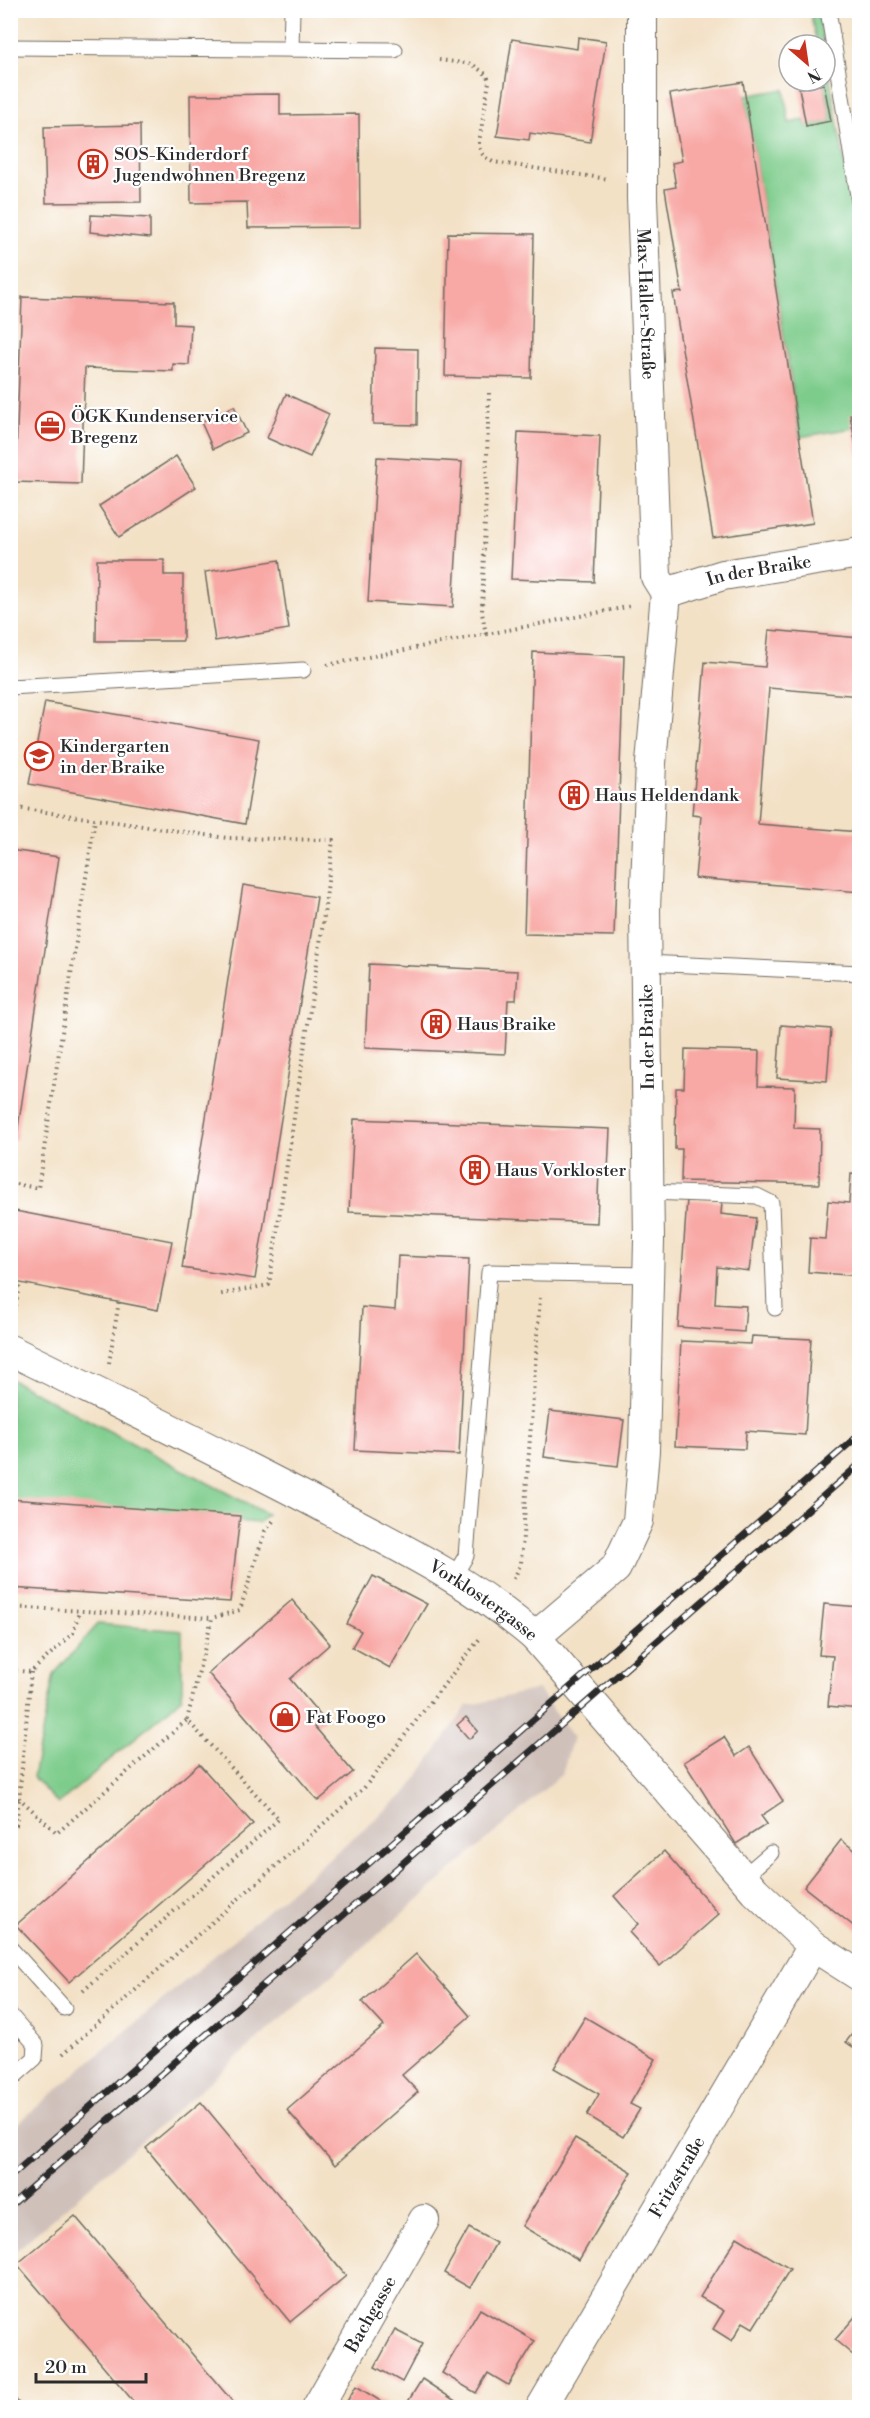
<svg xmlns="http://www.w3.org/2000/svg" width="870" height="2418" viewBox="0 0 870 2418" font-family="'Libre Bodoni',serif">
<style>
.industrial{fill:#cfc0ba}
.green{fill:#7ecc8c;stroke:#547c5c;stroke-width:1.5}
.building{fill:#f8a8a5}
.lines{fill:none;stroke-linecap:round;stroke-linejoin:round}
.lane-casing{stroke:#716b61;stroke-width:17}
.street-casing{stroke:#716b61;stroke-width:32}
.path{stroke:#716b61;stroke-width:4;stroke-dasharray:1.5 4.5;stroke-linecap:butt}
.lane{stroke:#fff;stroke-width:15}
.street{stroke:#fff;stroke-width:30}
.rail-casing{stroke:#2b2b2b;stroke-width:7}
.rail{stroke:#fff;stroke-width:4.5;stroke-dasharray:14;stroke-linecap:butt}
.labels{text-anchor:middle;stroke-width:4.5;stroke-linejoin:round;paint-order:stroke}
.poi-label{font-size:18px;fill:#2b2b2b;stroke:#fff;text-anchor:start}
.street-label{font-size:18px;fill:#2b2b2b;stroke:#fff}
</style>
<rect width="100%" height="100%" fill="#fff"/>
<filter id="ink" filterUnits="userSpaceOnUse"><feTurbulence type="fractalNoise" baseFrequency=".0167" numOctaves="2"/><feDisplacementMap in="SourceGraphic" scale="12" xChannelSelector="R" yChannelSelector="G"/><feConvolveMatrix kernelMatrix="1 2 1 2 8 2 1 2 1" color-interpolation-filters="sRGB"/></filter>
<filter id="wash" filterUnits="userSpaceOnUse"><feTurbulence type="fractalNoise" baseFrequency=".008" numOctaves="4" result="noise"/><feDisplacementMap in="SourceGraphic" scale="24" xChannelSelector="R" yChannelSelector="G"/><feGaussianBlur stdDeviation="1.35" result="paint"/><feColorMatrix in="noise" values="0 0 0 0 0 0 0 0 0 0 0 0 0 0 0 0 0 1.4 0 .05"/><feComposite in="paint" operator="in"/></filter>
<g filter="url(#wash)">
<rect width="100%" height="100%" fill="#f3e1c6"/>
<polygon class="industrial" points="538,1689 573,1737 562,1774 11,2255 11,2129 408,1791 467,1706"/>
<g class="green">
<polygon points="810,11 818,11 824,45 817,45"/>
<polygon points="825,52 859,246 860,413 853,428 800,437 745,96 784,89 789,123 804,120 806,126 831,121 824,81"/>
<polygon points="10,1379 267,1514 258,1523 11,1501"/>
<polygon points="98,1624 182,1631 182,1698 58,1804 33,1777 54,1674"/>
</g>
<g id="blocks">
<g class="building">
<polygon points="578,37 606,41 590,142 530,133 529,140 497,136 512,39 577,49"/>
<polygon points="743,82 813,523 713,538 673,293 682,292 665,189 676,187 672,163 682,161 670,94"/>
<polygon points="824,84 831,121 806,126 799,88"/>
<polygon points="280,94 280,115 359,114 360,227 248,228 247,202 191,203 190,95"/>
<polygon points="140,125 141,202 46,203 44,127"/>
<polygon points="91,215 150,218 150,238 90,232"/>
<polygon points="448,233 534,234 531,378 445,376"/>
<polygon points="22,297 174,302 174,324 191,325 189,365 173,364 173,371 85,368 81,484 15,482"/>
<polygon points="375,348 418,349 417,425 373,424"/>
<polygon points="286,394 329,414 310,457 267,438"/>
<polygon points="234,406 247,433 213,449 201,422"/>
<polygon points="860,413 860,456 858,456 850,415"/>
<polygon points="518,432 600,436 594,582 511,579"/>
<polygon points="176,456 196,487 119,537 99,506"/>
<polygon points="377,457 462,462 453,607 368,602"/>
<polygon points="97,560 164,560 164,575 183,575 183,641 96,641"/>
<polygon points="279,560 289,629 215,641 205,572"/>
<polygon points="769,630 860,638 860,696 769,688 758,824 860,832 860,892 695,878 701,816 692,815 705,662 765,667"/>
<polygon points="533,652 624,656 614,936 524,934"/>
<polygon points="45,702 259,739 245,824 29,784"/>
<polygon points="10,850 59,857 16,1141 10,1140"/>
<polygon points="243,885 317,897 255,1279 182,1268"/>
<polygon points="369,964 518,971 516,1000 508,1000 505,1054 365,1048"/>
<polygon points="781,1025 831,1029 827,1081 777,1078"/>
<polygon points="685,1049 759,1051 758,1086 795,1087 794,1128 820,1129 819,1184 681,1181 682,1149 675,1149 676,1088 684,1088"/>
<polygon points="354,1119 610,1129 608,1171 599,1170 597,1223 349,1212"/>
<polygon points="851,1174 860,1175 860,1276 808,1272 810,1238 825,1239 828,1201 849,1203"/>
<polygon points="687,1199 722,1202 721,1214 756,1218 749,1271 717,1267 715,1304 746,1306 744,1332 678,1327"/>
<polygon points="10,1210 172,1241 158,1310 10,1281"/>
<polygon points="398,1256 469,1259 459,1455 355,1450 362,1307 395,1310"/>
<polygon points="752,1336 811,1339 805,1435 746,1431 745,1449 675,1446 681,1341 751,1344"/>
<polygon points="550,1411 624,1420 618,1466 544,1457"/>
<polygon points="10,1499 240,1516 230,1602 10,1588"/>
<polygon points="373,1576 427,1604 390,1668 352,1647 361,1631 347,1624"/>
<polygon points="292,1600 330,1644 290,1679 324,1720 315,1727 353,1772 318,1801 208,1673"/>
<polygon points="824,1604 860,1607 860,1709 828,1706 833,1656 819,1655"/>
<polygon points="10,1692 17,1693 12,1757 10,1757"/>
<polygon points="466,1717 478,1731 469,1739 457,1725"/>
<polygon points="724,1737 736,1756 749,1747 783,1801 761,1816 767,1824 736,1844 684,1762"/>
<polygon points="199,1764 253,1824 69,1982 16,1925"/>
<polygon points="841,1840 860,1854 860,1931 804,1887"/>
<polygon points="664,1851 719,1914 660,1966 629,1932 638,1924 614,1896"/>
<polygon points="416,1954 470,2016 402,2075 418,2092 335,2165 287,2110 384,2026 362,2002"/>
<polygon points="585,2017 656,2059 630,2104 640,2109 623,2137 587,2115 599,2094 554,2068"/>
<polygon points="860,2023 860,2052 846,2042"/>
<polygon points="10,2028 20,2039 10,2047"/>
<polygon points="201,2102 346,2276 290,2322 146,2148"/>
<polygon points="575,2138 632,2172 579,2260 522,2226"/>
<polygon points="75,2216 238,2408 139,2408 17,2264"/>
<polygon points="469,2228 496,2243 470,2288 444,2273"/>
<polygon points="737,2237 790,2269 753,2328 743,2322 732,2341 713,2329 724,2311 700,2297"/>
<polygon points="480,2309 535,2341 508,2385 488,2373 476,2393 442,2373"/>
<polygon points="860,2311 860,2361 835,2340"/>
<polygon points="395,2330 422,2344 402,2382 375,2367"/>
<polygon points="422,2379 466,2408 404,2408"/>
<polygon points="356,2386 387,2405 385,2408 343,2408"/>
<polygon points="10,2393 23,2408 10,2408"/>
</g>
</g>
</g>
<g filter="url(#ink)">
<use href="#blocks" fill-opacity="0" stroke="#716b61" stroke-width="1.5"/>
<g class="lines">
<g class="lane-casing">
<g id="lane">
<polyline points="828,10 860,208"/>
<polyline points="10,47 395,50"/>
<polyline points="291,49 292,10"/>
<polyline points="10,687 303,670"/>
<polyline points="646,963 860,973"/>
<polyline points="649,1192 757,1196 771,1203 775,1308"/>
<polyline points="454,1576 466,1556 489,1272 649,1275"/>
<polyline points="743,1877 771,1853"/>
<polyline points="10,1948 64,2008"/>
<polyline points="10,2015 36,2045 35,2058 10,2080"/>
</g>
</g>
<g class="street-casing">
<g id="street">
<path id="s1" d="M642,10V198L656,577L666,593"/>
<path id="s2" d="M666,593L723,575L860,553"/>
<path id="s3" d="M10,1350C119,1404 228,1456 335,1513C406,1550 475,1585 535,1637L755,1891L813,1946L860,1976"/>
<polyline points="535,1637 616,1568 638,1521 644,1451 649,1241 645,909 651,763 666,593"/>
<path id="s4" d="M317,2408L424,2220"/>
<path id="s5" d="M541,2408L813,1946"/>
</g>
</g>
<g class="path">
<path d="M439,60L472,64L487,75L489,82L479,142C479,153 484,157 493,162L608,179"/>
<polyline points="486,634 482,613 489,392"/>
<polyline points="327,665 632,606"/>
<polyline points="10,807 227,838 333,840 323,923 269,1285 217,1295"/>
<polyline points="10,1183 38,1188 95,819"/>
<polyline points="13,1317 20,1283"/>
<polyline points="109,1363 119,1301"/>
<polyline points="514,1579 521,1563 540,1298"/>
<polyline points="10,1607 212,1618"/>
<polyline points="10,1670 31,1672 73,1633 79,1612"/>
<polyline points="31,1672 19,1798 57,1833 187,1720"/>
<polyline points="10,1827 16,1825 19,1799"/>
<polyline points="83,1991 279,1819 187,1720 212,1618 240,1610 265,1531 275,1519"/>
<polyline points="63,2054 364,1788 481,1637"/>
</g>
<use href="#lane" class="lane"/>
<use href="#street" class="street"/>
<g class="rail-casing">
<g id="rail">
<polyline points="10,2177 860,1434"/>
<polyline points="10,2206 860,1464"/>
</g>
</g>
<use href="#rail" class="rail"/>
</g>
</g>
<defs>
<g id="building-ring" transform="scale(1.5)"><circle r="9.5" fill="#fff" stroke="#c8321e" stroke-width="1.5"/><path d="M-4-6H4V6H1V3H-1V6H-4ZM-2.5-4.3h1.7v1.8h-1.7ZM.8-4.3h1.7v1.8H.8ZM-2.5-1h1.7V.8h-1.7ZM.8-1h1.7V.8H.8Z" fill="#c8321e"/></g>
<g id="office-ring" transform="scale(1.5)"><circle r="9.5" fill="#fff" stroke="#c8321e" stroke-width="1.5"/><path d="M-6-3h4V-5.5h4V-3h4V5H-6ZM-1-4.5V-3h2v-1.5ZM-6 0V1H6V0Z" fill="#c8321e"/></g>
<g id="school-ring" transform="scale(1.5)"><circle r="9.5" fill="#fff" stroke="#c8321e" stroke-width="1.5"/><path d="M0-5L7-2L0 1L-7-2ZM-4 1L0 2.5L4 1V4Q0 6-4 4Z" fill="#c8321e"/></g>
<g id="shop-ring" transform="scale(1.5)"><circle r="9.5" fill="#fff" stroke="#c8321e" stroke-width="1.5"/><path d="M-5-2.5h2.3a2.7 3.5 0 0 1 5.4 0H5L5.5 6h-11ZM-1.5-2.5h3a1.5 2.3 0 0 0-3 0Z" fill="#c8321e"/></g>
</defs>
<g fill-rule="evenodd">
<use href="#building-ring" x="93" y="164"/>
<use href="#office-ring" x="50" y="426"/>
<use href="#school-ring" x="39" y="756"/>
<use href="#building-ring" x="574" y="795"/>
<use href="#building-ring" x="436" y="1024"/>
<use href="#building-ring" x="475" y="1170"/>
<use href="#shop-ring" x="285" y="1717"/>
</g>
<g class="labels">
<g class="poi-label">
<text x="114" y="160">SOS-Kinderdorf<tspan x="114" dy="21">Jugendwohnen Bregenz</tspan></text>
<text x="71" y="422">ÖGK Kundenservice<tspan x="71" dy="21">Bregenz</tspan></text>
<text x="60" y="752">Kindergarten<tspan x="60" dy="21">in der Braike</tspan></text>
<text x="595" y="801">Haus Heldendank</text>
<text x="457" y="1030">Haus Braike</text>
<text x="496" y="1176">Haus Vorkloster</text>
<text x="306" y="1723">Fat Foogo</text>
</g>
<g class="street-label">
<text dy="6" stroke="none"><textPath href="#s1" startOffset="294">Max-Haller-Straße</textPath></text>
<text dy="6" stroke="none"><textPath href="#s2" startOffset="96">In der Braike</textPath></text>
<text transform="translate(647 1037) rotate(-91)" y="6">In der Braike</text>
<text dy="6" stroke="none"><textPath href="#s3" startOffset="536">Vorklostergasse</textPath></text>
<text dy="6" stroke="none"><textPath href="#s5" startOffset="268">Fritzstraße</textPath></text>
<text dy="6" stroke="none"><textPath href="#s4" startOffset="108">Bachgasse</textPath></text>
</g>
</g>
<rect width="870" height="2418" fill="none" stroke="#fff" stroke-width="36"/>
<g transform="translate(807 63) rotate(151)"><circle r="28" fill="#ffffff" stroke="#aaaaaa" stroke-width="1.5"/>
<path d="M0-4.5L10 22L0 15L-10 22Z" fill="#c8321e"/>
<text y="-9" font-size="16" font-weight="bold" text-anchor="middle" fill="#2b2b2b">N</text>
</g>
<path d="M36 2373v9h110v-9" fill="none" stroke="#2b2b2b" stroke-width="3"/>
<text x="45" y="2373" font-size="18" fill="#2b2b2b" stroke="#ffffff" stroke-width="4.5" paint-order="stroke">20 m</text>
</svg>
